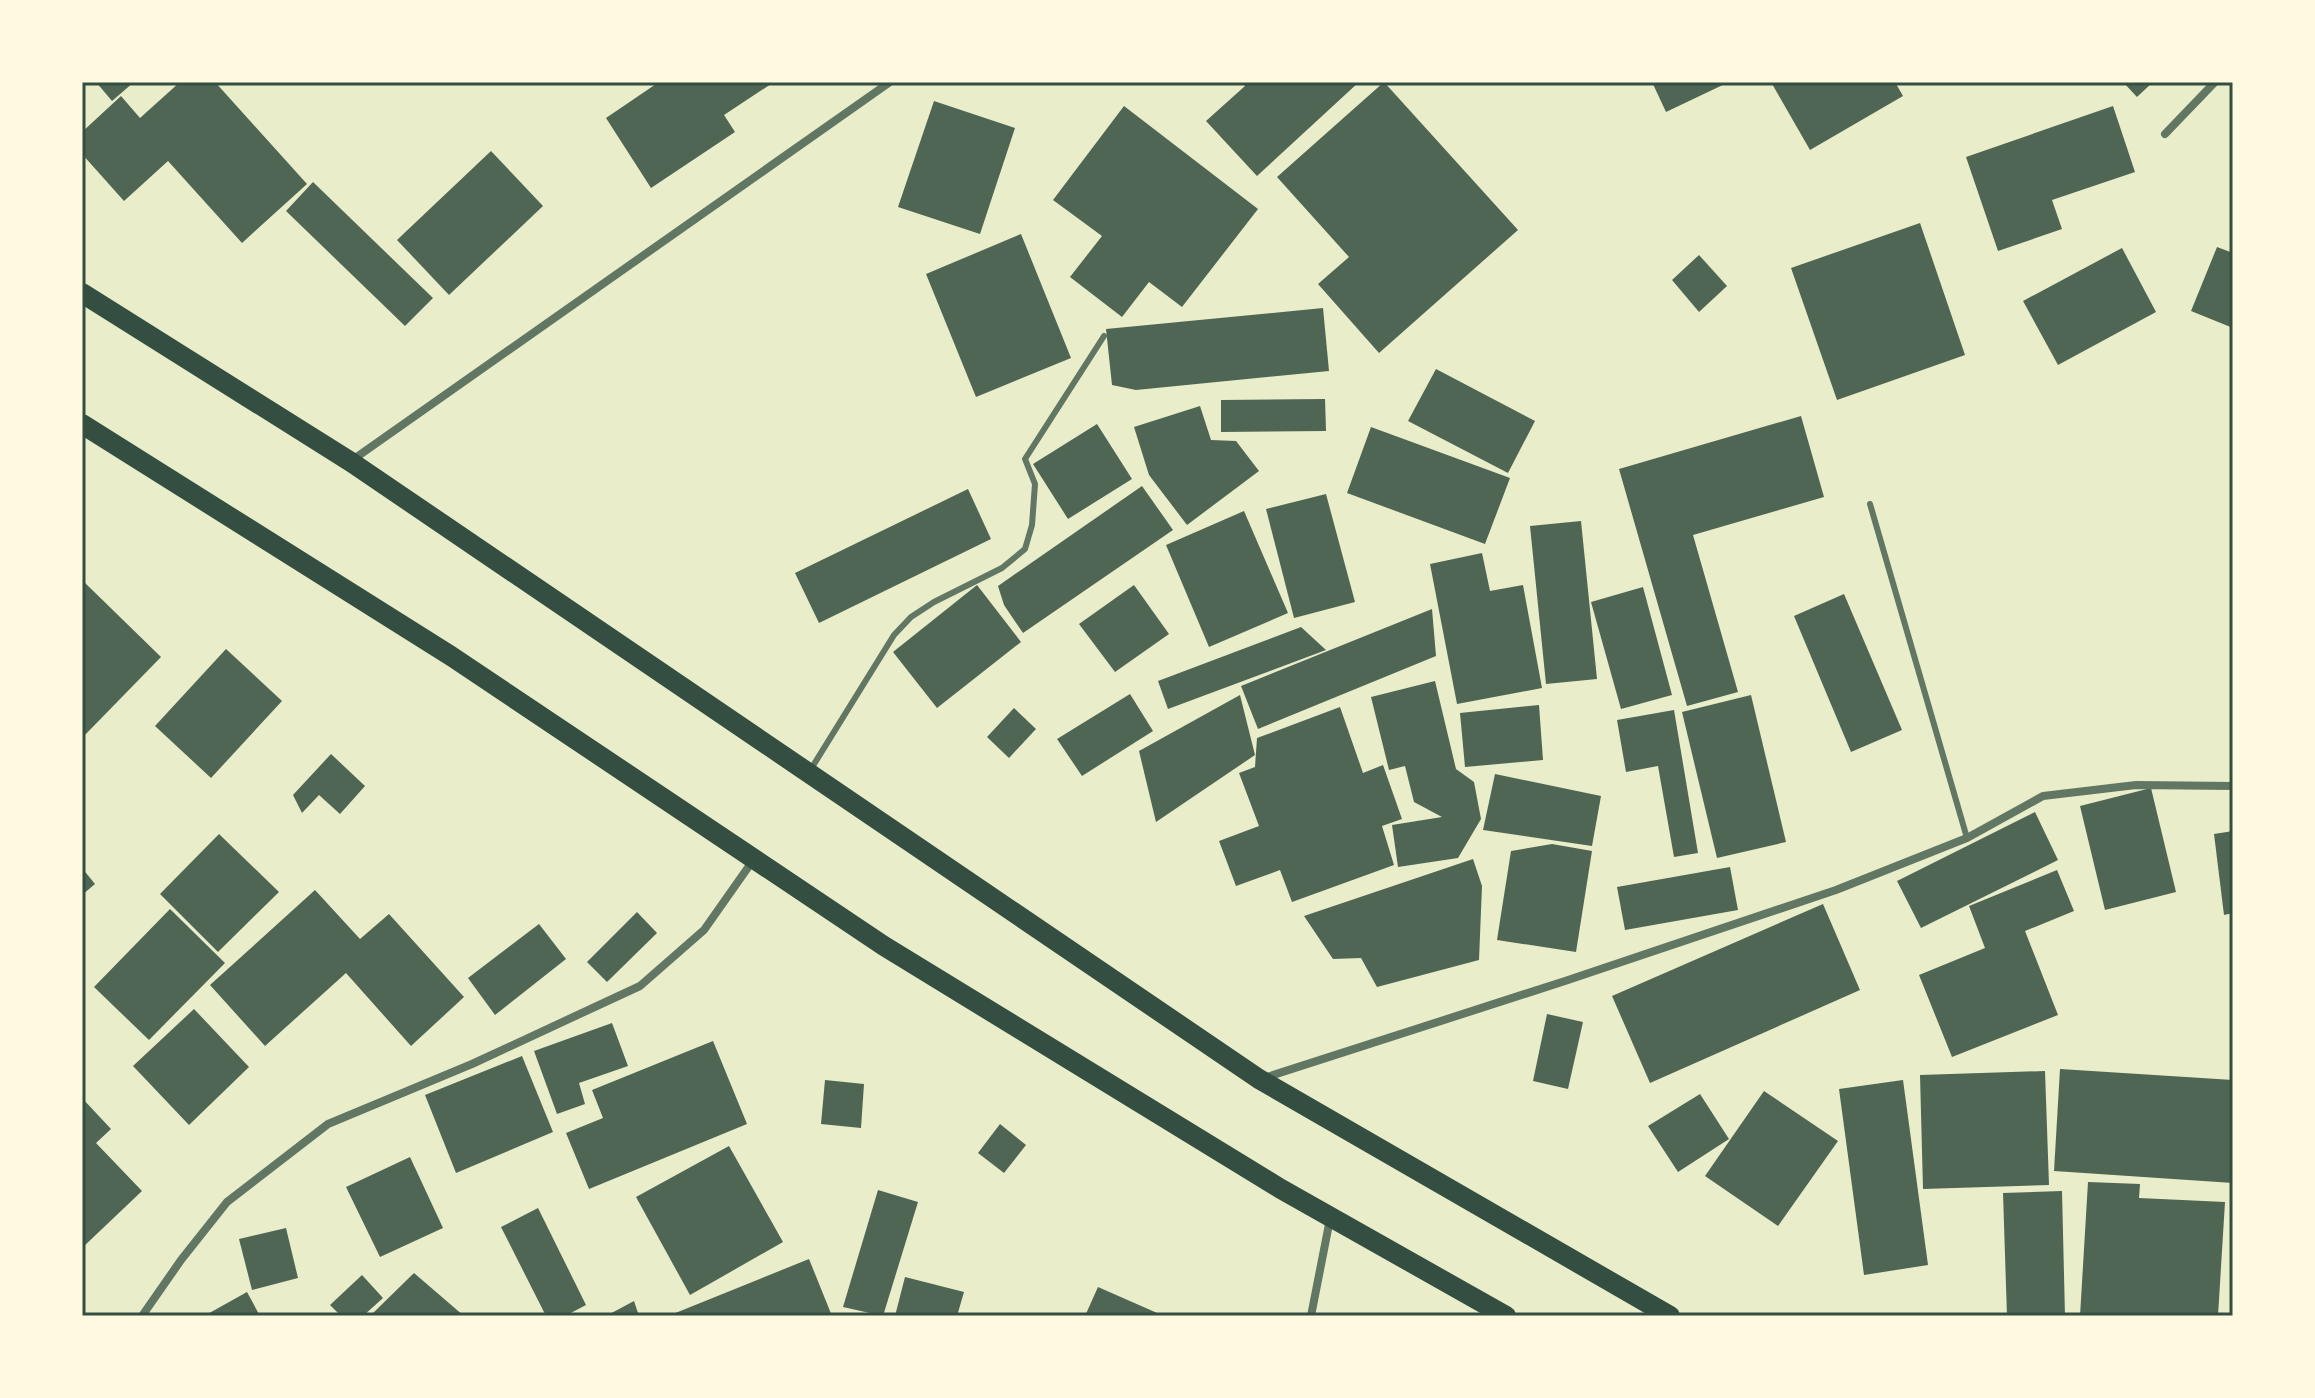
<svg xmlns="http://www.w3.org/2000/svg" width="2315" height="1398" viewBox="0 0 2315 1398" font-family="'Noto Sans',sans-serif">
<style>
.building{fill:#4f6655}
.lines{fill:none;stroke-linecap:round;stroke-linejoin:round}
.service{stroke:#617663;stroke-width:6}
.minor{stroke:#617663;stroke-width:8}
.primary{stroke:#344e41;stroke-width:20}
.neatline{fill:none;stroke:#344e41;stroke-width:3}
</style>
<rect width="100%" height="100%" fill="#e9edc9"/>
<g class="building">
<polygon points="96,82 134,82 112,101"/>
<polygon points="180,82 215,82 307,184 242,243 168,161 124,201 82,154 82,132 121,96 140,118"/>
<polygon points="659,82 774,82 724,115 735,132 651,188 606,118"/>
<polygon points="1241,82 1359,82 1257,176 1206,121 1245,86"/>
<polygon points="1384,82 1518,230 1379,353 1318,284 1349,257 1277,177"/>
<polygon points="1652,82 1729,82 1666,112"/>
<polygon points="1771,82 1895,82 1903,96 1810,150"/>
<polygon points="2123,82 2153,82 2137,97"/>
<polygon points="934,101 1015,128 980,234 898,207"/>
<polygon points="1124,106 1258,209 1182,307 1149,282 1122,317 1070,277 1102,236 1053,200"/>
<polygon points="2113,106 2135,172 2052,200 2062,229 1998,251 1966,157"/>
<polygon points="491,151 543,206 449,295 397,240"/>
<polygon points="313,182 433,298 405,326 286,211"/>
<polygon points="1920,223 1965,355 1837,400 1791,268"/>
<polygon points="1021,234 1071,358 976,397 926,274"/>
<polygon points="2217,247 2233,253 2233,328 2191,311"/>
<polygon points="2122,248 2156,312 2058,365 2023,301"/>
<polygon points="1699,255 1727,286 1699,312 1672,280"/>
<polygon points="1323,308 1329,371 1136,390 1112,385 1106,329"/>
<polygon points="1436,369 1535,421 1508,473 1408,421"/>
<polygon points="1325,399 1326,431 1221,432 1221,400"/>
<polygon points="1200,406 1211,440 1236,441 1259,471 1187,525 1149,475 1134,427"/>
<polygon points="1801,416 1824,497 1693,535 1738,692 1687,706 1619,469"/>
<polygon points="1097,424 1132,479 1068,519 1033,464"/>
<polygon points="1371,427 1510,478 1485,544 1347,493"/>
<polygon points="1142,486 1173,530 1023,633 1004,605 998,586"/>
<polygon points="968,489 991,539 819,623 795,573"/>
<polygon points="1326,494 1355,602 1294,618 1266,509"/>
<polygon points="1244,511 1288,613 1209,647 1166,545"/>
<polygon points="1581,521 1597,679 1546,684 1530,526"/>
<polygon points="1482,553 1490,591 1523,585 1542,688 1457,704 1430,564"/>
<polygon points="82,580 161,657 82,738"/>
<polygon points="977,585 1021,642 937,708 893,652"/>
<polygon points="1134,585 1169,634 1115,672 1079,624"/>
<polygon points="1643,587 1672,695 1621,709 1591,602"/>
<polygon points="1844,594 1902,730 1851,752 1794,616"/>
<polygon points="1432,609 1436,656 1258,729 1241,686"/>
<polygon points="1301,627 1326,650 1168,709 1158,681"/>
<polygon points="226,649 282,701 211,778 155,726"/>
<polygon points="1435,681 1456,769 1474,782 1481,819 1458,858 1398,867 1392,825 1442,817 1414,802 1405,766 1389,770 1371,697"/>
<polygon points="1130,694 1153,731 1082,776 1057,739"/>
<polygon points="1240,695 1255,755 1156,822 1139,751"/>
<polygon points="1751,695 1786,842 1717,858 1682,712"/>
<polygon points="1539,705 1543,760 1465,767 1460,713"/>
<polygon points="1340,707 1363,773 1383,765 1402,819 1382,826 1394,865 1292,902 1280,870 1236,886 1219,841 1259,826 1239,773 1255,767 1257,738"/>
<polygon points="1014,708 1036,729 1009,758 987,737"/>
<polygon points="1674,710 1698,853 1674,857 1658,766 1626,772 1617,720"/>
<polygon points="331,754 365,786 340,814 319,795 302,813 293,795"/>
<polygon points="1495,774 1601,796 1592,846 1483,830"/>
<polygon points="2151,788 2176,892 2105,910 2080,806"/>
<polygon points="2035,812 2058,860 1921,928 1897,881"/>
<polygon points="2233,831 2233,913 2224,915 2214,834"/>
<polygon points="219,834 279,892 218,952 160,894"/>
<polygon points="1552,844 1592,851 1576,952 1497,940 1511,851"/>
<polygon points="1473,859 1482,886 1479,960 1377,987 1361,958 1333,959 1304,916"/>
<polygon points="1730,867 1738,910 1625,930 1617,887"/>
<polygon points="82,868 95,884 82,895"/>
<polygon points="2057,870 2074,911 2025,931 2058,1015 1952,1057 1919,975 1985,948 1969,906"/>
<polygon points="315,890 360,939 389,914 464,997 411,1046 346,973 265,1046 210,985"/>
<polygon points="1823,904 1860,990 1650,1083 1612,996"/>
<polygon points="170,909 225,963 149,1040 94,987"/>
<polygon points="637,912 657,933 607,982 587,962"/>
<polygon points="539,924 566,959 495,1015 468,978"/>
<polygon points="194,1009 249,1067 189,1125 133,1066"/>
<polygon points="1547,1014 1583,1022 1568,1089 1533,1081"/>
<polygon points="612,1023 628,1066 579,1083 585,1104 557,1114 534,1051"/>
<polygon points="713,1041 747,1124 589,1189 566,1133 603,1118 592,1090"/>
<polygon points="522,1056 553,1132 456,1173 425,1095"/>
<polygon points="2060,1069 2233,1080 2233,1183 2054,1171"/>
<polygon points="2045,1071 2049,1185 1923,1189 1920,1075"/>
<polygon points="825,1080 864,1084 861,1128 821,1124"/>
<polygon points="1903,1080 1928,1265 1864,1275 1839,1089"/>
<polygon points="1764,1091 1838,1141 1778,1226 1705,1176"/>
<polygon points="1700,1094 1729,1139 1678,1172 1648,1126"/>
<polygon points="82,1098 111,1129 96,1143 142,1191 82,1248"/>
<polygon points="1000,1124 1026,1145 1004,1173 978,1153"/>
<polygon points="729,1146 783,1242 690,1295 636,1197"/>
<polygon points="410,1157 443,1228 380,1257 346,1187"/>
<polygon points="2088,1182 2140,1184 2139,1198 2225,1202 2218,1316 2080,1316"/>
<polygon points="878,1190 918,1202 883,1316 843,1307"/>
<polygon points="2062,1191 2065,1316 2007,1316 2003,1193"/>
<polygon points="538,1208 586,1305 565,1316 546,1316 501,1227"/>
<polygon points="286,1228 298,1278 252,1290 239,1239"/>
<polygon points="809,1259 832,1316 668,1316"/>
<polygon points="414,1273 464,1316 370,1316"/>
<polygon points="362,1275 383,1298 363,1316 341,1316 330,1305"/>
<polygon points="905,1277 964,1292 957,1316 895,1316"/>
<polygon points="1098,1287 1164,1316 1085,1316"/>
<polygon points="247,1292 260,1316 204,1316"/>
<polygon points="634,1301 639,1316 606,1316"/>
</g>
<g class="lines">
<g class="service">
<polyline points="1870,504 1967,838"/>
<polyline points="811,769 894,635 911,617 934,602 1002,568 1025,549 1032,525 1035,484 1025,459 1104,336"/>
</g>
<g class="minor">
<polyline points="2165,134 2215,82"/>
<polyline points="351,461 890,82"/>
<polyline points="1264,1078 1565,981 1836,890 1967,838 2043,796 2136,785 2233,786"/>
<polyline points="142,1316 181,1260 227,1202 328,1124 472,1064 640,986 704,930 754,859"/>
<polyline points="1311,1316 1330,1219"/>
</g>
<g class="primary">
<polyline points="82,293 351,462 1259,1079 1670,1316"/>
<polyline points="82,424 451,656 884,946 1281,1189 1506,1316"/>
</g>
</g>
<rect width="2315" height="1398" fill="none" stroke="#fefae0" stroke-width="168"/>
<rect x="84" y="84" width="2147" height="1230" class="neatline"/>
</svg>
